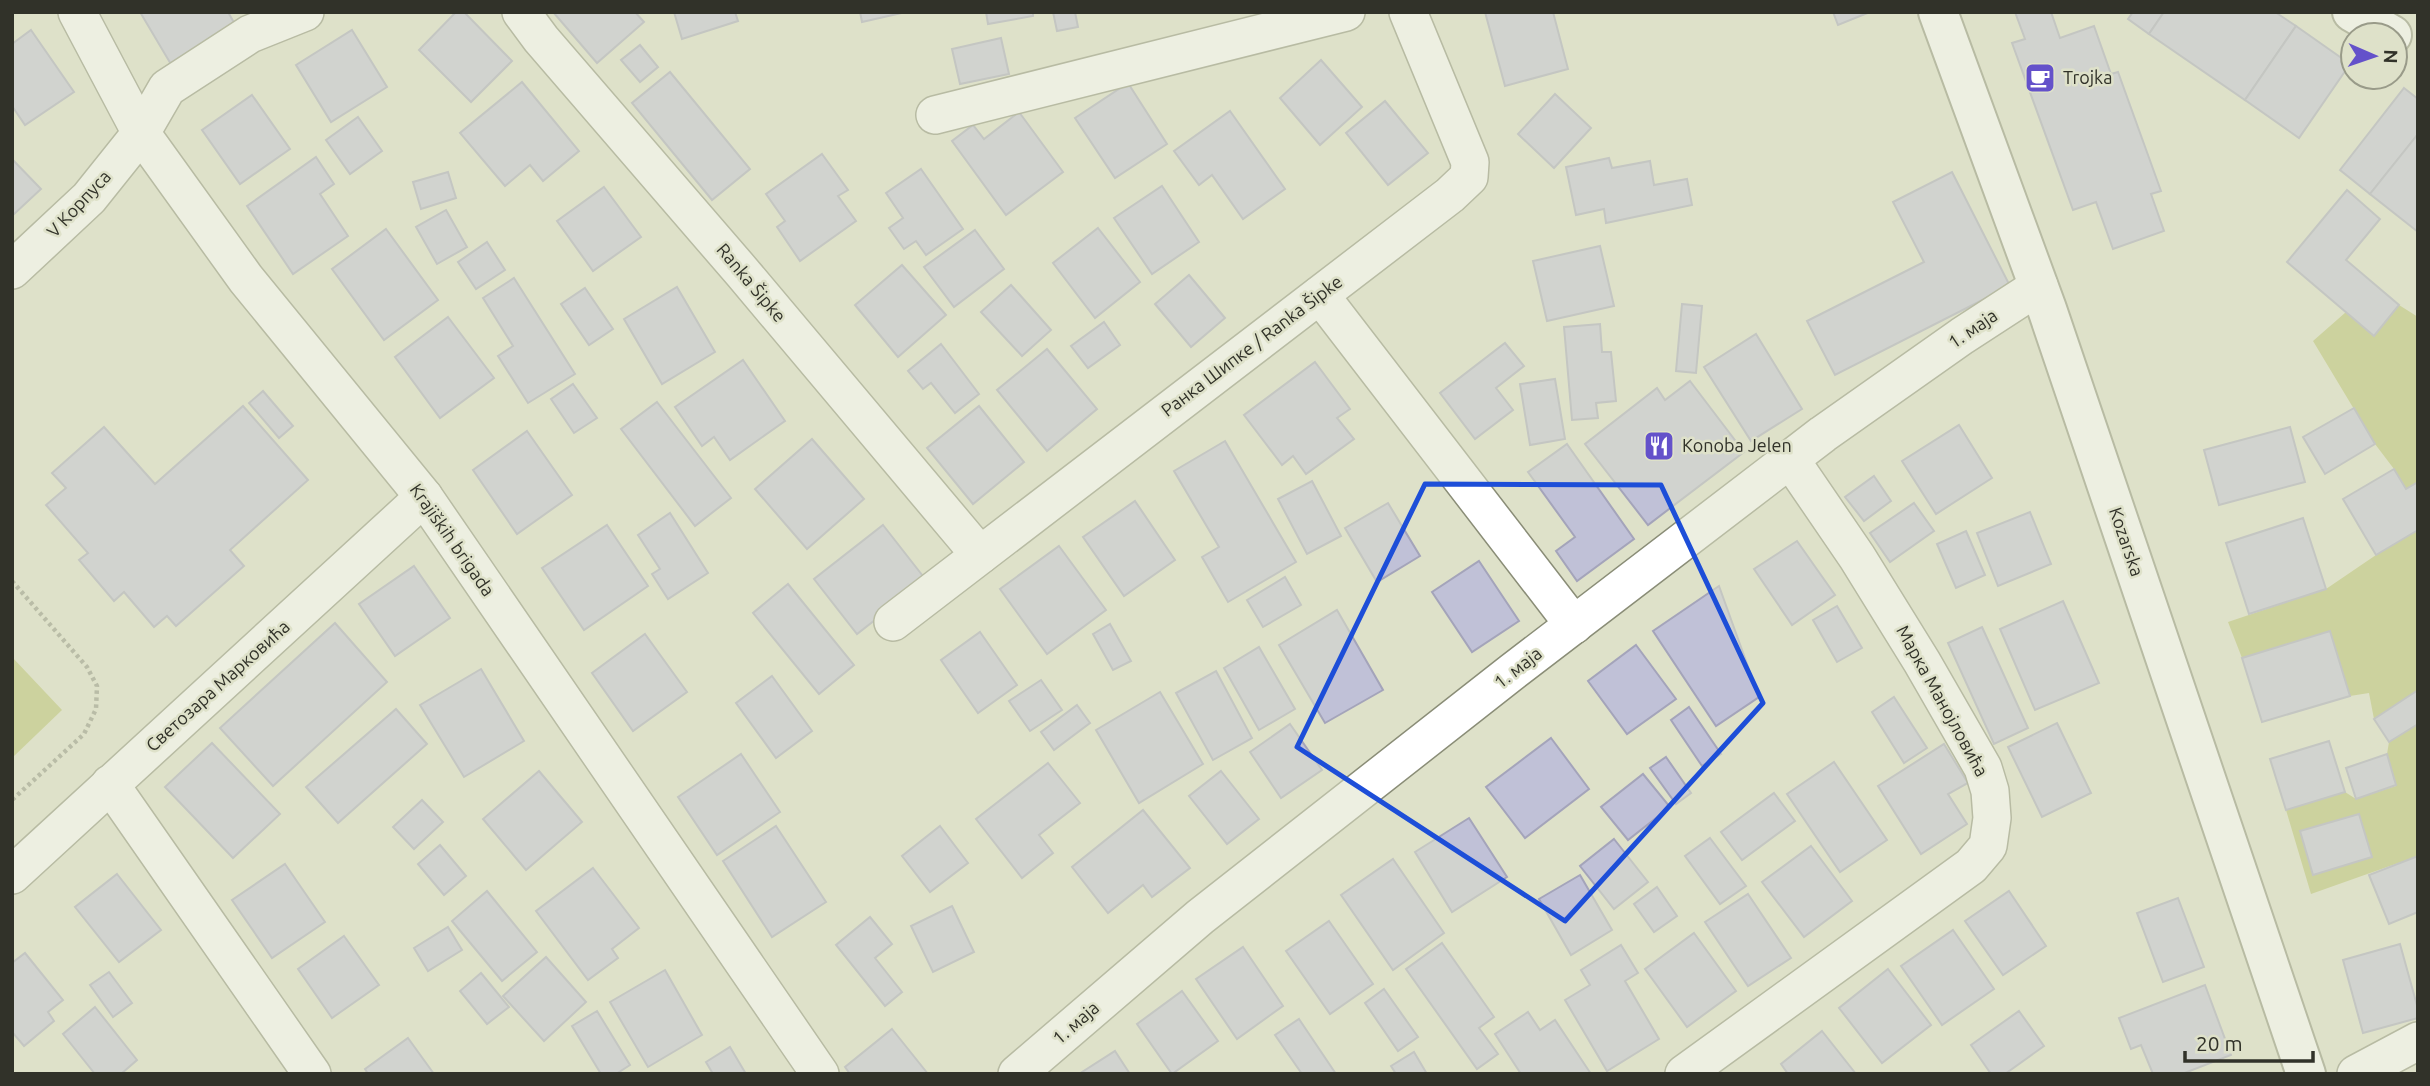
<svg xmlns="http://www.w3.org/2000/svg" width="2430" height="1086" viewBox="0 0 2430 1086" font-family="Ubuntu,sans-serif">
<style>
.green{fill:#b7be6b}
.building{fill:#c0c1d7;stroke:#a4a4ba;stroke-width:2}
.lines{fill:none;stroke-linecap:round;stroke-linejoin:round}
.minor-casing{stroke:#8a8d77;stroke-width:40}
.tertiary-casing{stroke:#8a8d77;stroke-width:42}
.primary-casing{stroke:#8a8d77;stroke-width:42}
.path{stroke:#8d8f7e;stroke-width:4.5;stroke-dasharray:3.5 3.5;stroke-linecap:butt}
.minor{stroke:#fff;stroke-width:37}
.tertiary{stroke:#fff;stroke-width:38}
.primary{stroke:#fff;stroke-width:38}
.marked{fill:none;stroke:#1d4ed8;stroke-width:5;stroke-linejoin:round}
.labels{text-anchor:middle;stroke-width:5;stroke-linejoin:round;paint-order:stroke}
.poi-label{font-size:18px;fill:#313229;stroke:#dee1c9;text-anchor:start}
.street-label{font-size:18px;fill:#313229;stroke:#dee1c9}
</style>
<rect width="100%" height="100%" fill="#dee1c9"/>
<g class="green">
<polygon points="2399,305 2418,317 2418,482 2406,489 2394,469 2375,444 2313,341 2346,312 2374,335"/>
<polygon points="2418,530 2418,690 2374,719 2369,693 2350,696 2330,632 2242,658 2228,622 2326,589 2376,555"/>
<polygon points="12,657 62,710 12,758"/>
<polygon points="2418,724 2418,856 2311,894 2286,810 2345,792 2356,799 2396,786 2387,754 2389,742"/>
</g>
<g class="building">
<polygon points="140,12 228,12 237,28 172,66"/>
<polygon points="456,12 464,12 512,61 471,102 419,50"/>
<polygon points="553,12 635,12 644,22 597,63"/>
<polygon points="674,12 735,12 738,21 682,39"/>
<polygon points="860,12 906,12 862,22"/>
<polygon points="986,12 1033,12 1033,16 988,24"/>
<polygon points="1053,12 1075,12 1078,27 1057,31"/>
<polygon points="1485,12 1553,12 1568,69 1505,86"/>
<polygon points="1833,12 1870,12 1838,25"/>
<polygon points="2015,12 2051,12 2060,38 2094,26 2111,74 2118,72 2161,191 2151,194 2164,231 2113,249 2096,202 2073,210 2012,43 2025,39"/>
<polygon points="2133,12 2164,12 2149,34 2128,19"/>
<polygon points="2164,12 2275,12 2296,26 2245,100 2149,34"/>
<polygon points="2296,26 2350,64 2299,138 2245,100"/>
<polygon points="31,30 74,92 25,125 12,106 12,44"/>
<polygon points="352,30 387,87 331,122 296,65"/>
<polygon points="1001,38 1009,74 960,84 952,49"/>
<polygon points="640,45 658,67 640,82 621,60"/>
<polygon points="1321,60 1362,107 1320,145 1280,98"/>
<polygon points="670,72 750,169 712,200 632,103"/>
<polygon points="522,82 579,151 543,181 530,165 505,186 460,133"/>
<polygon points="1128,83 1167,144 1115,178 1075,118"/>
<polygon points="2404,88 2418,99 2418,134 2370,194 2340,170"/>
<polygon points="1555,94 1591,128 1554,168 1518,134"/>
<polygon points="252,95 290,149 240,184 202,130"/>
<polygon points="1385,101 1428,153 1388,185 1346,133"/>
<polygon points="1230,111 1285,189 1243,219 1212,175 1199,185 1174,151"/>
<polygon points="1019,112 1063,172 1006,215 952,141 973,125 984,139"/>
<polygon points="358,117 382,151 350,174 326,140"/>
<polygon points="2418,134 2418,232 2370,194"/>
<polygon points="822,154 848,190 838,196 856,221 800,261 777,227 785,221 766,194"/>
<polygon points="316,157 334,184 320,194 348,236 293,274 247,206"/>
<polygon points="1609,158 1612,168 1650,161 1654,185 1687,179 1692,205 1606,223 1604,209 1576,215 1566,167"/>
<polygon points="12,159 41,189 12,216"/>
<polygon points="921,169 963,229 926,255 916,241 904,249 889,228 903,218 886,193"/>
<polygon points="448,172 456,198 421,209 413,182"/>
<polygon points="1952,172 2010,286 1835,375 1807,321 1924,262 1893,202"/>
<polygon points="1162,186 1199,242 1152,274 1114,218"/>
<polygon points="604,187 641,237 593,271 557,221"/>
<polygon points="2347,190 2380,219 2346,260 2399,305 2374,336 2287,262"/>
<polygon points="446,210 467,247 437,264 416,227"/>
<polygon points="1098,228 1140,282 1095,318 1053,263"/>
<polygon points="386,229 438,300 384,340 332,269"/>
<polygon points="975,230 1004,269 954,307 924,267"/>
<polygon points="487,242 505,270 476,289 458,262"/>
<polygon points="1600,246 1614,306 1547,321 1533,261"/>
<polygon points="902,265 946,315 898,357 855,305"/>
<polygon points="1189,275 1225,318 1191,347 1155,304"/>
<polygon points="514,278 575,374 528,403 498,356 513,346 483,298"/>
<polygon points="1011,285 1051,330 1022,356 981,312"/>
<polygon points="677,287 715,352 662,384 624,319"/>
<polygon points="585,288 613,329 589,345 561,304"/>
<polygon points="1682,304 1702,306 1696,373 1676,371"/>
<polygon points="448,317 494,378 440,418 395,357"/>
<polygon points="1104,322 1120,345 1088,368 1071,346"/>
<polygon points="1600,324 1602,352 1611,352 1616,401 1596,403 1598,418 1572,420 1564,327"/>
<polygon points="1756,334 1802,409 1751,441 1704,367"/>
<polygon points="1505,343 1524,366 1496,388 1513,410 1475,439 1440,393"/>
<polygon points="941,344 979,394 955,413 931,383 923,389 908,371"/>
<polygon points="1047,349 1097,409 1047,451 997,390"/>
<polygon points="743,360 785,421 730,460 714,437 702,446 675,407"/>
<polygon points="1315,362 1350,409 1337,418 1354,439 1306,474 1293,456 1282,465 1244,415"/>
<polygon points="1555,379 1565,439 1530,445 1520,384"/>
<polygon points="1690,381 1744,452 1648,525 1585,444 1657,388 1665,400"/>
<polygon points="573,384 597,418 574,433 551,399"/>
<polygon points="263,391 293,426 279,438 249,403"/>
<polygon points="657,402 731,498 695,526 621,429"/>
<polygon points="243,406 308,480 230,550 244,566 176,626 167,616 154,627 124,592 114,601 79,560 88,553 46,505 66,488 52,473 104,427 155,484"/>
<polygon points="979,406 1024,462 973,504 927,448"/>
<polygon points="2354,408 2375,444 2325,474 2303,437"/>
<polygon points="1959,425 1992,478 1936,514 1902,461"/>
<polygon points="2290,427 2305,482 2219,505 2204,450"/>
<polygon points="527,431 572,495 517,534 473,470"/>
<polygon points="812,439 864,499 807,549 755,489"/>
<polygon points="1225,441 1296,562 1228,602 1202,557 1219,547 1174,471"/>
<polygon points="1567,444 1634,539 1577,581 1556,551 1575,537 1528,472"/>
<polygon points="2394,469 2406,489 2418,482 2418,530 2376,555 2343,499"/>
<polygon points="1874,476 1891,501 1864,521 1845,497"/>
<polygon points="1312,481 1341,536 1307,554 1278,499"/>
<polygon points="1135,501 1175,560 1124,596 1083,537"/>
<polygon points="1388,503 1420,556 1377,582 1345,528"/>
<polygon points="1914,503 1934,531 1890,562 1870,533"/>
<polygon points="2030,512 2051,564 1998,586 1977,533"/>
<polygon points="670,513 708,573 668,599 652,574 660,569 638,535"/>
<polygon points="2303,518 2326,589 2249,614 2226,543"/>
<polygon points="607,525 648,586 584,630 542,568"/>
<polygon points="883,525 926,580 857,634 814,579"/>
<polygon points="1966,531 1985,575 1956,588 1937,544"/>
<polygon points="1797,541 1835,595 1792,625 1754,569"/>
<polygon points="1059,546 1106,610 1047,654 1000,589"/>
<polygon points="1479,561 1519,621 1472,652 1432,592"/>
<polygon points="414,566 450,618 395,656 359,604"/>
<polygon points="1285,577 1301,605 1263,627 1247,600"/>
<polygon points="788,584 854,665 819,694 753,613"/>
<polygon points="1719,586 1759,697 1716,726 1653,631"/>
<polygon points="2063,601 2099,683 2035,710 2000,629"/>
<polygon points="1837,606 1862,648 1837,662 1813,620"/>
<polygon points="1337,610 1383,690 1325,723 1279,645"/>
<polygon points="335,623 387,682 273,786 220,728"/>
<polygon points="1110,624 1131,661 1113,670 1093,634"/>
<polygon points="1982,627 2028,728 1994,744 1948,643"/>
<polygon points="2330,631 2350,696 2262,722 2242,658"/>
<polygon points="980,632 1017,685 978,713 941,660"/>
<polygon points="645,634 687,692 633,731 592,673"/>
<polygon points="1636,645 1676,699 1627,734 1588,681"/>
<polygon points="1259,647 1295,709 1259,730 1224,668"/>
<polygon points="481,669 524,741 464,777 420,705"/>
<polygon points="1216,671 1252,738 1213,760 1176,693"/>
<polygon points="772,676 812,731 776,758 736,703"/>
<polygon points="1041,680 1062,710 1030,731 1009,701"/>
<polygon points="2418,690 2418,724 2389,742 2374,719"/>
<polygon points="1160,692 1203,764 1139,803 1096,730"/>
<polygon points="1894,697 1927,748 1904,763 1872,712"/>
<polygon points="1077,705 1090,723 1054,750 1041,732"/>
<polygon points="1689,707 1721,754 1702,766 1671,720"/>
<polygon points="396,709 427,744 338,823 306,787"/>
<polygon points="2057,723 2091,793 2042,817 2008,747"/>
<polygon points="1290,724 1322,770 1281,798 1250,752"/>
<polygon points="1551,738 1589,789 1525,838 1486,787"/>
<polygon points="2329,741 2345,792 2286,810 2270,759"/>
<polygon points="212,743 280,814 233,858 165,787"/>
<polygon points="1944,744 1968,783 1948,794 1967,824 1921,854 1878,786"/>
<polygon points="741,754 780,812 717,855 678,797"/>
<polygon points="2387,754 2396,785 2356,799 2346,768"/>
<polygon points="1666,757 1691,793 1676,804 1650,768"/>
<polygon points="1834,762 1887,840 1840,872 1787,794"/>
<polygon points="1048,763 1080,803 1039,835 1053,853 1022,878 976,819"/>
<polygon points="539,771 582,822 526,870 483,819"/>
<polygon points="1221,771 1259,819 1227,844 1189,796"/>
<polygon points="1643,774 1670,807 1628,840 1601,807"/>
<polygon points="1774,793 1795,821 1742,860 1721,832"/>
<polygon points="422,800 443,822 414,849 393,827"/>
<polygon points="1143,810 1190,868 1152,897 1143,885 1108,913 1072,867"/>
<polygon points="2359,814 2372,857 2313,875 2300,831"/>
<polygon points="1469,818 1507,877 1452,912 1415,852"/>
<polygon points="776,826 826,902 772,937 723,861"/>
<polygon points="940,826 968,863 930,892 902,856"/>
<polygon points="1710,838 1746,886 1720,904 1685,856"/>
<polygon points="1614,839 1648,882 1614,909 1580,866"/>
<polygon points="440,845 466,876 444,895 418,864"/>
<polygon points="1811,846 1852,901 1804,937 1762,882"/>
<polygon points="2418,856 2418,912 2389,924 2369,875"/>
<polygon points="1393,859 1444,933 1393,970 1341,895"/>
<polygon points="285,864 325,922 272,958 232,900"/>
<polygon points="593,868 639,928 612,949 618,958 588,980 536,911"/>
<polygon points="117,874 161,930 119,962 75,907"/>
<polygon points="1580,875 1612,930 1571,955 1539,899"/>
<polygon points="1657,887 1677,916 1654,932 1634,904"/>
<polygon points="487,891 537,952 502,981 452,921"/>
<polygon points="2009,891 2046,946 2003,975 1965,921"/>
<polygon points="1748,894 1791,958 1748,986 1705,922"/>
<polygon points="2178,898 2204,967 2163,982 2137,913"/>
<polygon points="952,906 974,952 933,972 911,926"/>
<polygon points="870,917 892,944 875,958 902,992 885,1006 836,945"/>
<polygon points="1329,921 1373,984 1330,1014 1286,951"/>
<polygon points="448,927 462,950 428,971 414,948"/>
<polygon points="1953,930 1994,989 1942,1025 1901,966"/>
<polygon points="1694,933 1736,991 1687,1027 1645,969"/>
<polygon points="344,936 379,985 332,1018 298,969"/>
<polygon points="1442,943 1494,1017 1479,1028 1498,1054 1477,1069 1406,969"/>
<polygon points="2400,944 2418,1009 2418,1018 2363,1033 2343,960"/>
<polygon points="1621,945 1638,973 1625,981 1659,1039 1607,1071 1565,1000 1590,985 1581,970"/>
<polygon points="1243,947 1283,1006 1237,1039 1196,979"/>
<polygon points="25,953 63,1000 48,1012 54,1021 24,1046 12,1032 12,963"/>
<polygon points="546,957 586,1002 544,1041 503,996"/>
<polygon points="1888,969 1931,1025 1882,1063 1839,1008"/>
<polygon points="665,970 702,1035 648,1067 610,1002"/>
<polygon points="109,972 132,1003 113,1017 90,985"/>
<polygon points="481,973 509,1007 487,1024 460,991"/>
<polygon points="2205,985 2231,1055 2182,1074 2153,1074 2141,1045 2131,1049 2119,1018"/>
<polygon points="1384,989 1418,1037 1398,1051 1365,1003"/>
<polygon points="1182,991 1218,1041 1172,1074 1137,1024"/>
<polygon points="95,1007 137,1060 121,1074 95,1074 63,1034"/>
<polygon points="597,1011 630,1065 616,1074 601,1074 572,1026"/>
<polygon points="2019,1011 2044,1046 2005,1074 1991,1074 1971,1045"/>
<polygon points="1528,1012 1540,1030 1555,1020 1591,1074 1521,1074 1495,1034"/>
<polygon points="1299,1019 1336,1074 1302,1074 1275,1035"/>
<polygon points="892,1029 928,1074 850,1074 845,1067"/>
<polygon points="1822,1031 1856,1074 1788,1074 1781,1064"/>
<polygon points="408,1038 434,1074 368,1074 365,1069"/>
<polygon points="730,1047 746,1074 713,1074 706,1062"/>
<polygon points="1115,1051 1130,1074 1079,1074"/>
<polygon points="1414,1052 1427,1074 1396,1074 1391,1066"/>
</g>
<g class="lines">
<g class="minor-casing">
<g id="minor">
<polyline points="77,12 141,133 246,279 424,497 820,1074"/>
<polyline points="521,12 541,39 742,272 980,555"/>
<polyline points="935,115 1346,12"/>
<polyline points="12,270 89,198 141,133 167,88 250,34 305,12"/>
<polyline points="1320,295 1574,625"/>
<polyline points="893,622 1450,195 1469,177 1470,162 1408,12"/>
<polyline points="110,784 312,1074"/>
<polyline points="12,875 424,497"/>
<polyline points="1017,1074 1200,917 1512,672 1823,434 1962,336 2039,286"/>
<polyline points="1684,1074 1971,866 1988,846 1992,818 1990,791 1983,768 1922,662 1857,557 1790,459"/>
<polyline points="2356,1074 2418,1041"/>
</g>
</g>
<g class="tertiary-casing">
<polyline id="tertiary" points="1938,12 2047,309 2306,1074"/>
</g>
<g class="primary-casing">
<polyline id="primary" points="2352,12 2392,35"/>
</g>
<polyline class="path" points="12,581 87,667 97,686 96,709 84,734 12,800"/>
<use href="#minor" class="minor"/>
<use href="#tertiary" class="tertiary"/>
<use href="#primary" class="primary"/>
</g>
<path d="M0 0H2430V1086H0ZM1425,484L1661,485L1763,703L1565,921L1297,747Z" fill="#dee1c9" fill-opacity=".55" fill-rule="evenodd"/>
<path class="marked" d="M1425,484L1661,485L1763,703L1565,921L1297,747Z"/>
<defs>
<g id="cafe-square" transform="scale(1.575)"><rect x="-9" y="-9" width="18" height="18" rx="4" fill="#6451ca" stroke="#dee1c9"/><path d="M-5.5-4.5H6V0H3Q3 3.5 0 3.5H-2.5Q-5.5 3.5-5.5 0ZM3-3.2v2h1.7v-2ZM-6 4.5H4V6H-6Z" fill="#fff"/></g>
<g id="restaurant-square" transform="scale(1.575)"><rect x="-9" y="-9" width="18" height="18" rx="4" fill="#6451ca" stroke="#dee1c9"/><path d="M-5-6h1v4h1v-4h1v4h1v-4h1v5L-1.5 .5V6h-2V.5L-5-1ZM5-6V6H3V1.5H1.5Q1.5-4 5-6Z" fill="#fff"/></g>
</defs>
<g fill-rule="evenodd">
<use href="#cafe-square" x="2040" y="78"/>
<use href="#restaurant-square" x="1659" y="446"/>
</g>
<g class="labels">
<g class="poi-label">
<text x="2063" y="84">Trojka</text>
<text x="1682" y="452">Konoba Jelen</text>
</g>
<g class="street-label">
<text transform="translate(79 204) rotate(-47)" y="6">V Корпуса</text>
<text transform="translate(751 283) rotate(50)" y="6">Ranka Šipke</text>
<text transform="translate(1973 329) rotate(-34)" y="6">1. маја</text>
<text transform="translate(1252 346) rotate(-37)" y="6">Ранка Шипке / Ranka Šipke</text>
<text transform="translate(452 540) rotate(55)" y="6">Krajiških brigada</text>
<text transform="translate(2126 542) rotate(71)" y="6">Kozarska</text>
<text transform="translate(1518 668) rotate(-38)" y="6">1. маја</text>
<text transform="translate(218 686) rotate(-42)" y="6">Светозара Марковића</text>
<text transform="translate(1942 701) rotate(61)" y="6">Марка Манојловића</text>
<text transform="translate(1076 1023) rotate(-41)" y="6">1. маја</text>
</g>
</g>
<rect width="2430" height="1086" fill="none" stroke="#313229" stroke-width="28"/>
<g transform="translate(2374 56) rotate(92)"><circle r="33" fill="#dee1c9" stroke="#999b89" stroke-width="2"/>
<path d="M0-5L12 26L0 18L-12 26Z" fill="#6451ca"/>
<text y="-10" font-size="19" font-weight="bold" text-anchor="middle" fill="#313229">N</text>
</g>
<path d="M2185 1051v10h128v-10" fill="none" stroke="#313229" stroke-width="3.5"/>
<text x="2196" y="1051" font-size="21" fill="#313229" stroke="#dee1c9" stroke-width="5" paint-order="stroke">20 m</text>
</svg>
